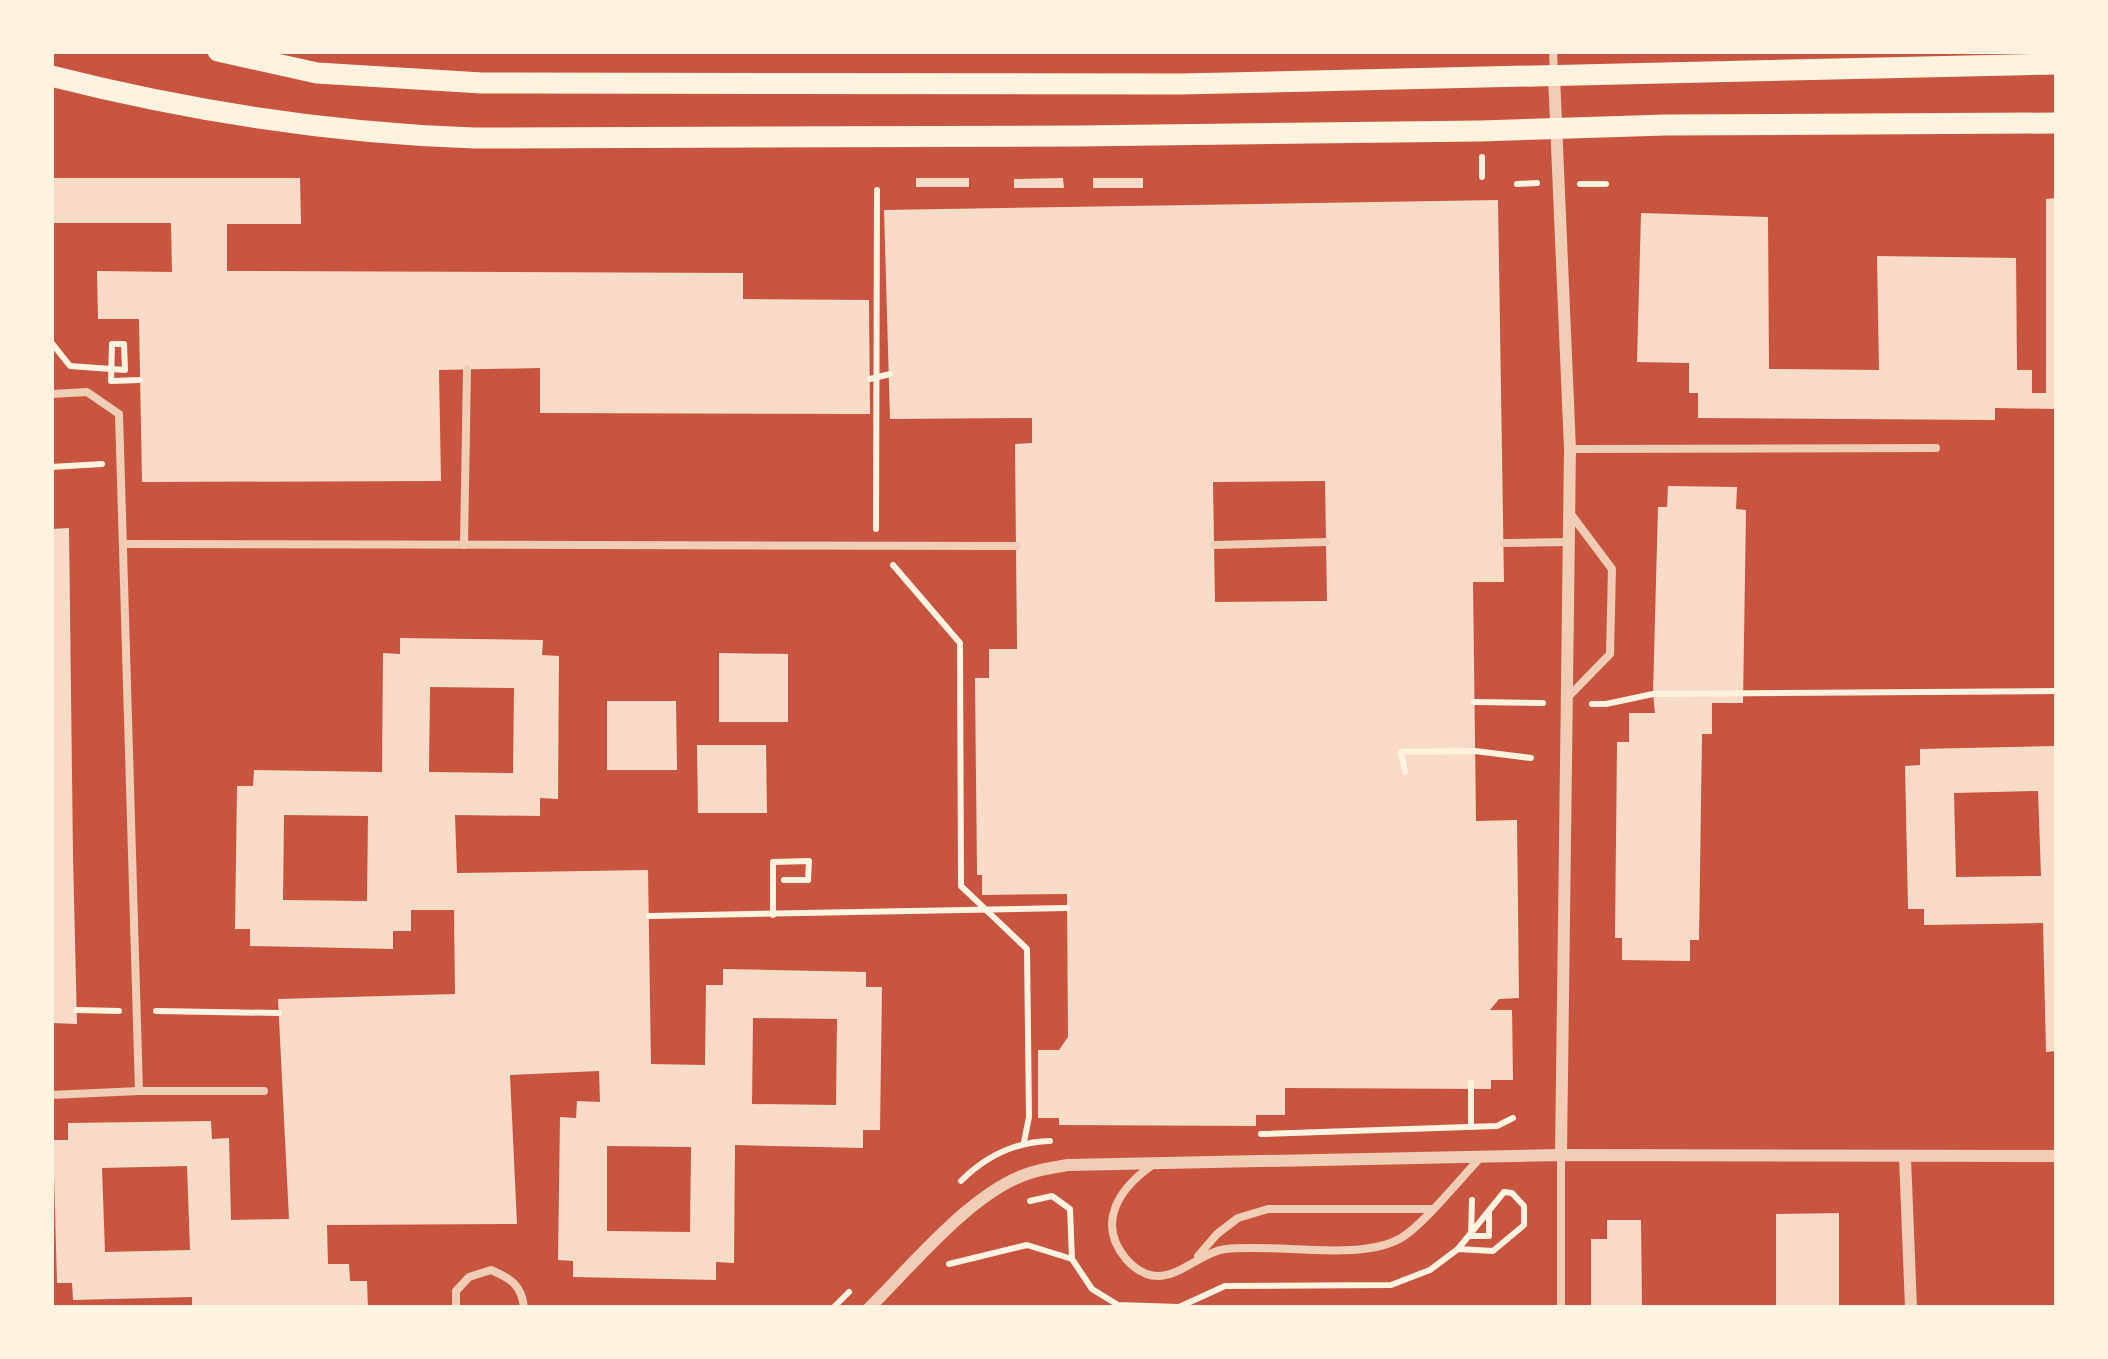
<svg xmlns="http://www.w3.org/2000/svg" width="2108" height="1359" viewBox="0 0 2108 1359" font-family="'Space Grotesk',sans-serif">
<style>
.building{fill:#f7dbc8;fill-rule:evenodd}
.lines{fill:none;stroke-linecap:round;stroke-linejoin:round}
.path{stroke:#fff3e0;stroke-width:6}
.service{stroke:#f1ccb7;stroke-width:8}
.minor{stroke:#f1ccb7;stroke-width:12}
.secondary{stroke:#fff3e0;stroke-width:21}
</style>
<rect width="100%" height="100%" fill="#c8553d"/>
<g class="building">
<polygon points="51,178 300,178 301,224 227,224 227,271 743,273 743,299 869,300 870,414 540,413 540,368 439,370 441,481 142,482 139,319 98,319 97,271 172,272 171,223 51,223"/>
<rect x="916" y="178" width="53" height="9"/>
<polygon points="1063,178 1064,188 1014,188 1014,179"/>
<rect x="1093" y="178" width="50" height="10"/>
<polygon points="2057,198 2057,409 1995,408 1995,420 1698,418 1698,393 1689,393 1689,363 1637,362 1641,213 1768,217 1769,369 1879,370 1877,256 2016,258 2017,370 2032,370 2032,393 2046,393 2046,199"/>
<path d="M1498,200L1504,582H1473L1476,821L1517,820L1519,998L1499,999L1490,1010H1512L1513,1080H1491V1089L1285,1088V1115H1256V1126L1059,1125V1118H1038V1050H1059L1068,1037L1067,894L982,895V875H977L975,678H989V649H1017L1015,444L1032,443V418L890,419L884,210ZM1325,481L1327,601L1215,602L1213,482Z"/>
<polygon points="1668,486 1737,487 1736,509 1746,510 1743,703 1712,703 1712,734 1702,734 1699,940 1690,940 1690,961 1622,960 1622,938 1615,938 1617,742 1629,742 1629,713 1655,713 1653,694 1658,507 1667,507"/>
<polygon points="69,528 73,856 77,1024 51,1023 51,529"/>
<path d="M400,638L543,640L542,655L559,656L558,799L540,798V816L455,815L457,873L648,870L651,1064L705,1065L706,985H723V969L866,972V987H882L880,1130H863V1148L735,1145L734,1263L716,1262V1280L573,1277V1261L558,1260L560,1117L576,1118L577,1101L600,1102L599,1071L510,1075L517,1224L327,1225L328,1264H349L350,1281H367L368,1308H192V1297L73,1300L72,1283H57L53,1140H68V1123L211,1121L212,1139L229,1138L231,1220L289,1219L278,999L455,994L454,910H411V931H393V949L250,946V929H235L237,786H253L254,770L382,772L383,653L400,654ZM430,687L514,688L513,773L429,772ZM284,815L368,816L367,901L283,900ZM753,1018L837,1019L836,1105L752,1104ZM607,1146L691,1147L690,1232L607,1231ZM187,1166L190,1250L105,1252L102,1168Z"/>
<polygon points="719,653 788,654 788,722 719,722"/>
<polygon points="607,701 676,701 677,770 607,770"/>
<polygon points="697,745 766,745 767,813 698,813"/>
<path d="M2057,746V1051L2046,1052L2043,923L1924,925V909H1908L1905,766L1920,765V749ZM2038,791L2041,876L1956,877L1954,793Z"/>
<polygon points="1839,1213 1839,1308 1776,1308 1776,1214"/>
<polygon points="1607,1220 1641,1220 1642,1308 1591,1308 1591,1239 1607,1239"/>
</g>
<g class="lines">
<g class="path">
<polyline points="1482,157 1482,177"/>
<polyline points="1517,184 1537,183"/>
<polyline points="1580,184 1606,184"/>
<polyline points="51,342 70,366 125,370 124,344 112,344 111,381 140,380"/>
<polyline points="870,379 890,374"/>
<polyline points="51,467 102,464"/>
<polyline points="876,529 877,190"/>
<polyline points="893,565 960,643 961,886 1027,949 1029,1117 1024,1142"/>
<polyline points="1474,702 1543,703"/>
<polyline points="1592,704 1606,704 1653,694 2057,691"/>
<polyline points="1405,772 1401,752 1475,751 1531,758"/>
<polyline points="773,915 773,862 809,861 808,880 784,880"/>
<polyline points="649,916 1067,908"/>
<polyline points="76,1010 119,1011"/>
<polyline points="156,1011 279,1013"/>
<polyline points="1471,1083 1471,1127"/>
<polyline points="1261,1134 1497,1126 1513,1118"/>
<path d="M961,1181C986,1156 1014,1142 1050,1141"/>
<polyline points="1472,1200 1471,1236 1489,1236 1489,1213"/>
<polyline points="1030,1201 1052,1196 1070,1209 1072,1259 1092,1289 1118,1305 1179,1307 1225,1286 1391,1285 1430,1270 1458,1249 1493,1251 1524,1225 1524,1206 1512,1193 1504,1192 1458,1249"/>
<polyline points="949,1264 1027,1245 1072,1259"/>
<polyline points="833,1308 849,1292"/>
</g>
<g class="service">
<polyline points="1553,51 1554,75"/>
<polyline points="51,394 87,392 119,414 139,1091"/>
<polyline points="1570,449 1936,448"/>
<polyline points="1504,543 1567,542"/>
<polyline points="125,544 1017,546"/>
<polyline points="464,545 467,369"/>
<polyline points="1214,545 1326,542"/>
<polyline points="1569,696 1610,654 1612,569 1570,513"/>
<polyline points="51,1095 139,1091 264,1091"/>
<path d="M1151,1166C1119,1189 1096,1223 1126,1259C1134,1268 1145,1276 1158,1276C1181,1276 1202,1252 1226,1249C1276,1243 1360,1262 1401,1238C1423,1225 1461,1178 1480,1158"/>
<polyline points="1198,1256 1217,1234 1238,1218 1268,1209 1430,1209"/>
<path d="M456,1308V1291L469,1277L491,1270C510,1278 522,1285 524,1308"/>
<polyline points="1561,1308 1561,1155"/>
</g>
<g class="minor">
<polyline points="1554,76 1570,449 1561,1155"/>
<polyline points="1905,1157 1911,1308"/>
<path d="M869,1308C912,1266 973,1190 1030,1173C1042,1169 1056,1167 1068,1165L1561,1155L2057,1156"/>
</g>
<g class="secondary">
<polyline points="218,51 317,73 482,83 1180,84 2057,64"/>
<path d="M51,76C189,111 332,133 474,138L1078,136L1481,131L1665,125L2057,123"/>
</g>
</g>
<rect width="2108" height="1359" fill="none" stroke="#fff3e0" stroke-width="108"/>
</svg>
